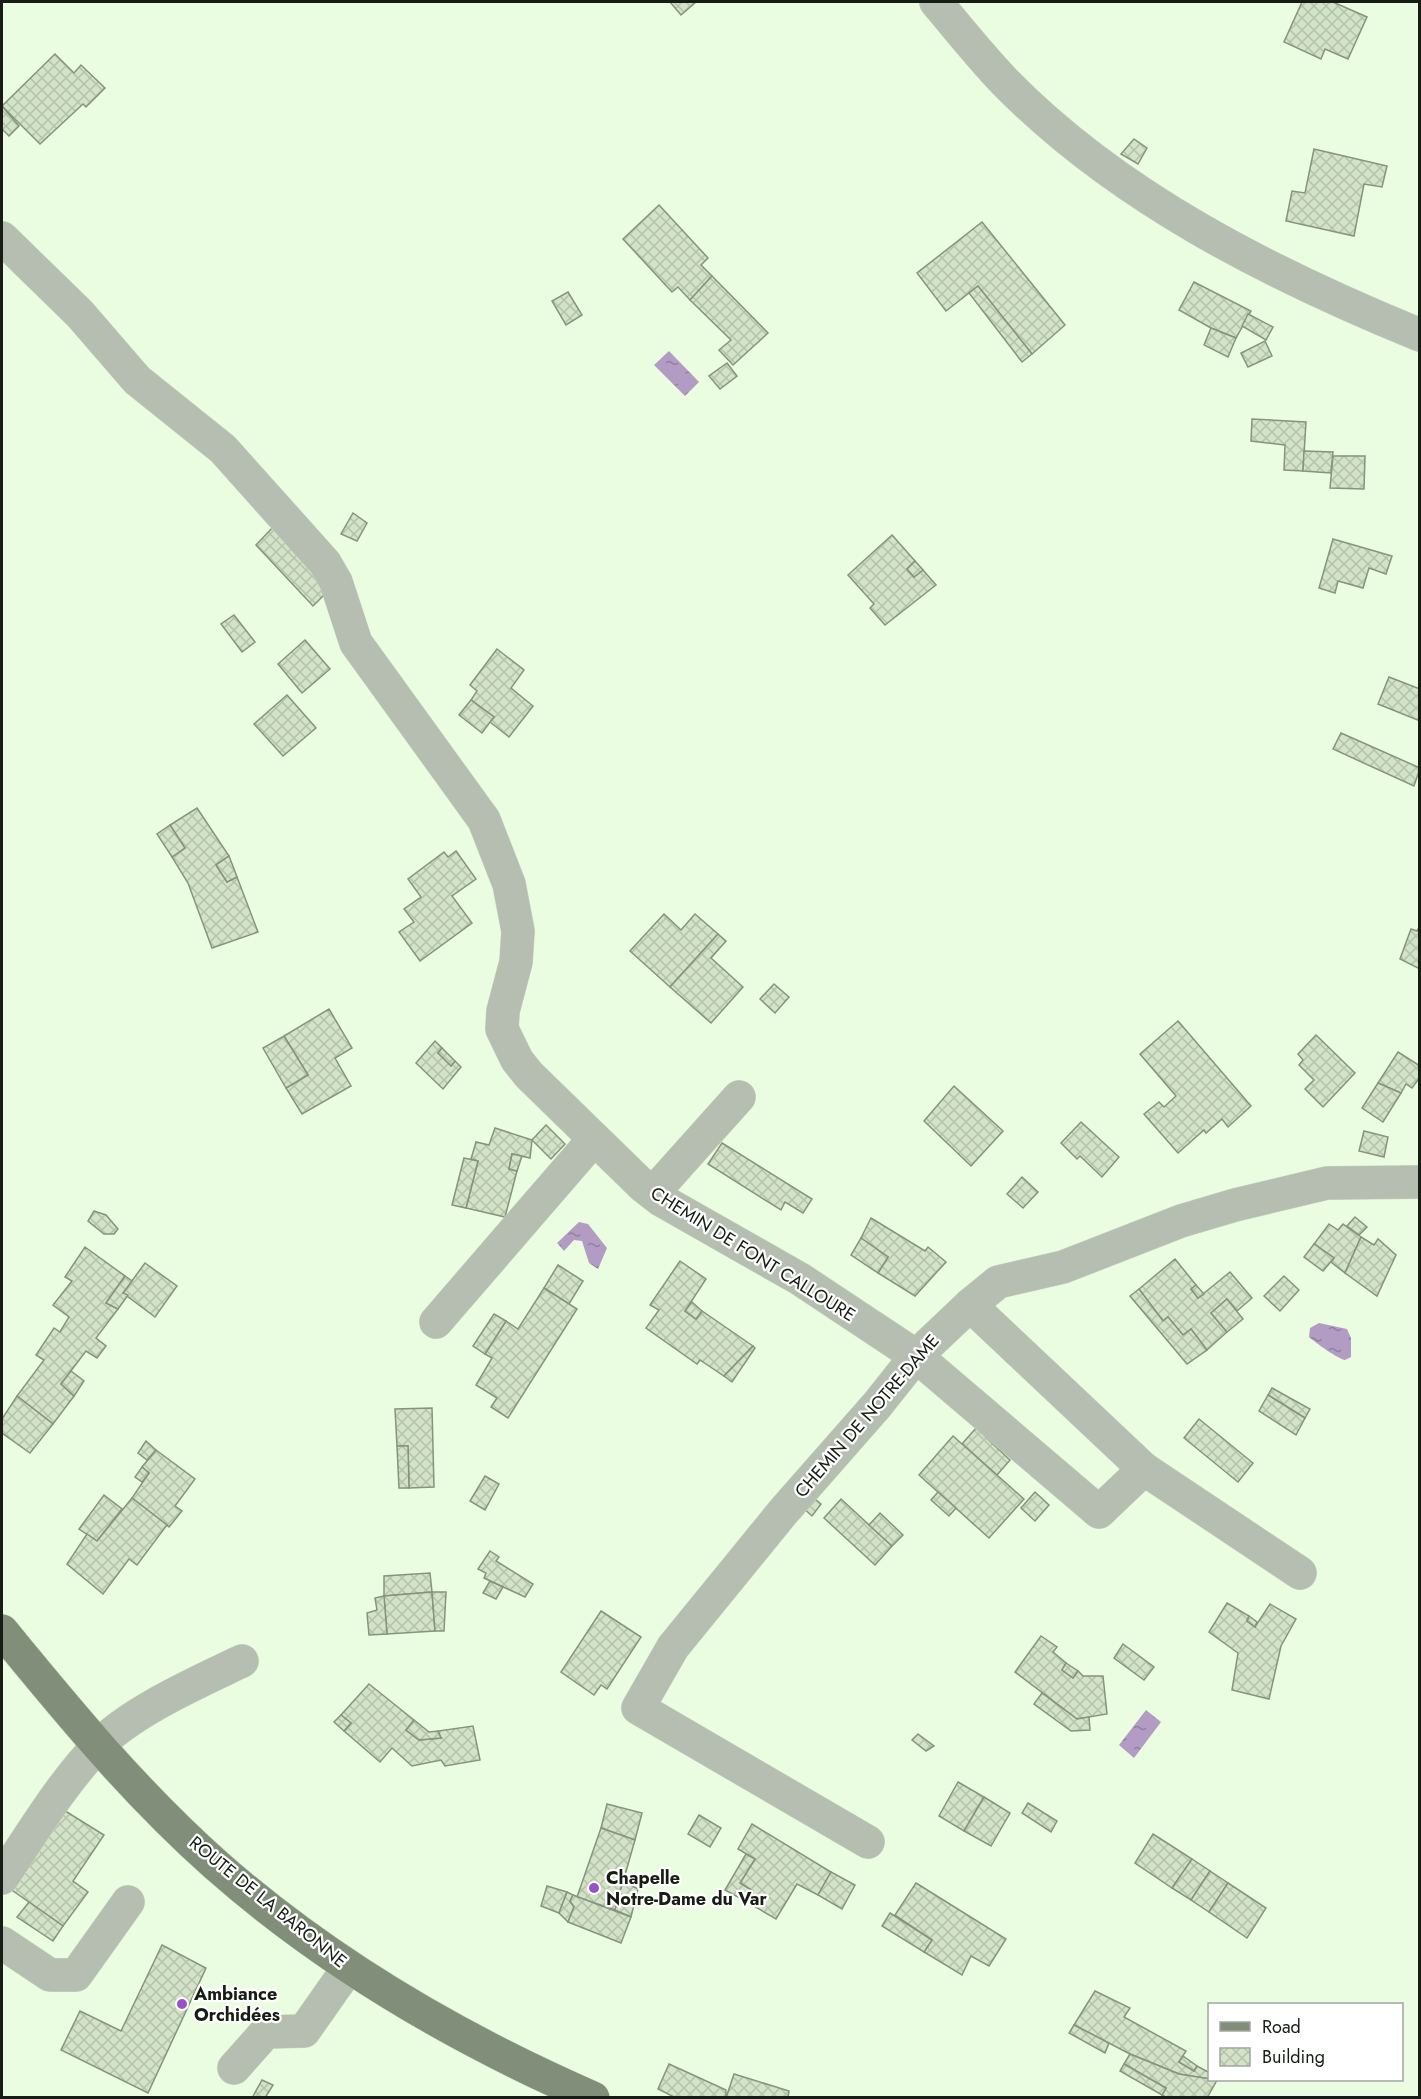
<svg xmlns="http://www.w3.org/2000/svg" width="1421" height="2099" viewBox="0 0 1421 2099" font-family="Jost,sans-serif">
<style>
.water{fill:url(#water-ripples)}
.building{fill:url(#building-cross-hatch);stroke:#85947b;stroke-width:1.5}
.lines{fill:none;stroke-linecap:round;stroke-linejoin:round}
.minor-casing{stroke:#c9d9c0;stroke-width:34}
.major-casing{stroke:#c9d9c0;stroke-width:34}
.minor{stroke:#b6beb2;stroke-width:33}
.major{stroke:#818e79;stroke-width:33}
.poi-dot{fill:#9852c6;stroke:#fff;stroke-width:2}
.labels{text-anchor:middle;stroke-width:4.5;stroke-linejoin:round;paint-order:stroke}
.street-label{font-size:18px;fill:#171d14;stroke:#fff}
.poi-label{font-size:18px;font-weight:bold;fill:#171d14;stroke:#fff;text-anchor:start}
</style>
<defs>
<pattern id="water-ripples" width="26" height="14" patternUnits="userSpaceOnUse" patternTransform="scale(1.5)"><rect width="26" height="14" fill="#b29cc4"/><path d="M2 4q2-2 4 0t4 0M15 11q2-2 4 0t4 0" fill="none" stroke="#907f9e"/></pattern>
<pattern id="building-cross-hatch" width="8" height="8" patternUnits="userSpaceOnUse" patternTransform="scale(1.5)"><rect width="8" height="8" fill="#d2e3c7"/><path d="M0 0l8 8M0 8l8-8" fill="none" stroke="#b4c2aa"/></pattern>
</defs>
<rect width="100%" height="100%" fill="#ebfde1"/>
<g class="water">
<polygon points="669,351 699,382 685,396 654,365"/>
<polygon points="579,1222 588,1224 607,1248 598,1269 589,1263 582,1241 574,1240 564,1251 557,1243"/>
<path d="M1319,1323L1347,1329L1351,1338V1357L1345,1360C1338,1359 1316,1343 1309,1337L1310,1328Z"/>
<polygon points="1146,1710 1161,1722 1134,1758 1119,1745"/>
</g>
<g class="building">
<polygon points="670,2 696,2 681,15"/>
<polygon points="1302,2 1333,2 1367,17 1348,59 1325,49 1321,59 1284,42"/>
<polygon points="55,54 74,73 81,65 105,88 86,107 83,104 40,144 2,106"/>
<polygon points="2,106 19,126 9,136 2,129"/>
<polygon points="1134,139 1147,148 1138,164 1121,154"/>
<polygon points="1314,149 1387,166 1382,187 1364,184 1354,236 1286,221 1292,191 1305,193"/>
<polygon points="659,205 708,258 701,265 712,276 690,300 678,287 672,292 623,239"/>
<polygon points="982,222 1065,325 1032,354 978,286 946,311 917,273"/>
<polygon points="712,276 768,333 733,365 719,350 731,340 690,300"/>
<polygon points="1194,282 1251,311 1236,338 1211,328 1179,310"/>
<polygon points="978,286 1032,354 1022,362 969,293"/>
<polygon points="568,292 582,315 566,325 552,301"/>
<polygon points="1248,314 1273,327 1266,340 1242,326"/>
<polygon points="1211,328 1236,338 1228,357 1204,345"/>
<polygon points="1265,341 1272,356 1248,367 1241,353"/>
<polygon points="727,363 737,376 720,389 709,376"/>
<polygon points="1252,419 1306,422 1303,471 1284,470 1285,445 1251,441"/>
<polygon points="1304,451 1333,452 1331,473 1303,471"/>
<polygon points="1333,456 1365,456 1364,489 1330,488"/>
<polygon points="353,513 367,523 357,541 341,534"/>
<polygon points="273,527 321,581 323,596 313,606 256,545"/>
<polygon points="892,535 915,561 907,569 914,577 923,570 936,585 885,625 870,608 874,604 848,575"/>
<polygon points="1333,539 1392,556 1386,574 1369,568 1363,588 1338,581 1335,593 1319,588"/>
<polygon points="915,561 923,570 914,577 907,569"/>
<polygon points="234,615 255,642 242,652 221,624"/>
<polygon points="305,640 330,669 302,693 278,664"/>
<polygon points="497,649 524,670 511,688 533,706 509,737 490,722 494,717 471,700 477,691 470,685"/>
<polygon points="1389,677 1420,689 1420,721 1378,704"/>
<polygon points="287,695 316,728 283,756 254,724"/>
<polygon points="471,700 494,717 482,733 459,715"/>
<polygon points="1341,733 1420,768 1414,786 1333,749"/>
<polygon points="197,808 229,856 216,865 227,882 237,877 258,932 212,948 188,883 172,857 185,848 170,825"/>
<polygon points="170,825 185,848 172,857 157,834"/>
<polygon points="456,851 476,879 452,896 472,923 420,961 399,932 414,922 404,909 421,897 408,879 444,852 448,857"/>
<polygon points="229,856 237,877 227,882 216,865"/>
<polygon points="664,914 681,930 695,914 718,934 670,987 630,951"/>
<polygon points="1420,925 1420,969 1400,959 1411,929 1417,931"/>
<polygon points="718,934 726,941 711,958 743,987 711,1023 670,987"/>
<polygon points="774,984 789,997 775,1013 760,999"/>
<polygon points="329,1009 352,1048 335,1058 351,1086 302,1114 286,1088 308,1075 284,1036"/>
<polygon points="1178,1021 1251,1106 1228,1127 1222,1119 1206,1133 1204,1130 1178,1153 1144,1114 1159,1102 1164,1107 1176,1096 1140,1054"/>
<polygon points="1316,1035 1355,1073 1323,1107 1305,1089 1314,1080 1299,1065 1303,1060 1298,1054"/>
<polygon points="284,1036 308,1075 286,1088 263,1048"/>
<polygon points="435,1041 442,1048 438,1053 451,1066 455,1061 461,1067 443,1089 416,1063"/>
<polygon points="442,1048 455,1061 451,1066 438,1053"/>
<polygon points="1398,1052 1420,1066 1420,1077 1412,1088 1406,1084 1401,1093 1378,1083"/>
<polygon points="1378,1083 1401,1093 1383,1122 1362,1108"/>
<polygon points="954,1086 1003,1131 971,1166 924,1121"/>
<polygon points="1081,1122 1119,1157 1102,1177 1080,1156 1077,1159 1061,1143"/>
<polygon points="546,1125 565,1144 551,1159 532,1140"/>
<polygon points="495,1128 532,1140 530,1158 512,1154 509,1169 517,1171 505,1217 466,1208 478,1161 471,1159 476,1142 489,1145"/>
<polygon points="1364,1131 1388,1137 1384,1157 1359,1151"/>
<polygon points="722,1143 812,1199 803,1213 785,1202 781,1210 708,1164"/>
<polygon points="512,1154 522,1156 517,1171 509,1169"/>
<polygon points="464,1158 478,1161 466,1208 452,1205"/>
<polygon points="1022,1177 1038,1192 1023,1208 1007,1194"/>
<polygon points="94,1211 106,1215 118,1229 114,1234 104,1234 88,1221"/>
<polygon points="1355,1217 1367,1227 1359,1235 1347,1226"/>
<polygon points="871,1218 925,1251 928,1247 946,1262 915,1296 878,1273 888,1257 861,1238"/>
<polygon points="1329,1224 1338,1230 1343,1224 1361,1237 1345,1273 1331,1262 1334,1258 1314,1244"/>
<polygon points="1361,1237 1374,1245 1378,1239 1396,1255 1377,1296 1345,1273"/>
<polygon points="861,1238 888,1257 878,1273 851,1255"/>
<polygon points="1314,1244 1334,1258 1323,1271 1304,1257"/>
<polygon points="85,1247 125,1276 106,1303 118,1309 96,1338 106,1346 97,1358 86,1351 61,1384 74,1396 53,1424 17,1396 44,1360 36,1355 54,1328 60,1332 69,1317 53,1305 72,1281 65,1277"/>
<polygon points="1175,1259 1196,1285 1191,1289 1198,1298 1230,1272 1252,1298 1237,1311 1227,1299 1211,1313 1227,1332 1207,1350 1191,1329 1183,1335 1168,1317 1163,1321 1139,1289"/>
<polygon points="680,1261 706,1279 685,1311 696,1319 702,1311 753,1346 724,1376 700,1360 697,1364 646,1328 659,1310 650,1305"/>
<polygon points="145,1263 177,1286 155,1317 123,1293"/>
<polygon points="558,1265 583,1281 569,1304 544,1288"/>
<polygon points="125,1276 132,1281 123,1293 128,1295 118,1309 106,1303"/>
<polygon points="1284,1276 1299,1290 1280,1311 1264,1296"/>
<polygon points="1196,1285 1204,1294 1198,1298 1191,1289"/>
<polygon points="544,1288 577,1309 508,1418 491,1407 497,1398 476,1385 492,1358 485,1354 506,1321 518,1329"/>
<polygon points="1139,1289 1163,1321 1168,1317 1183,1335 1191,1329 1207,1350 1187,1364 1130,1296"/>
<polygon points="1227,1299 1243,1319 1227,1332 1211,1313"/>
<polygon points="692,1302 702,1311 696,1319 685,1311"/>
<polygon points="494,1314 506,1321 485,1354 473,1346"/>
<polygon points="753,1346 755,1348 732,1382 724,1376"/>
<polygon points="71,1371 84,1381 74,1396 61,1384"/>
<polygon points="1272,1388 1310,1409 1305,1418 1268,1395"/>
<polygon points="1268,1395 1305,1418 1296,1435 1259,1411"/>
<polygon points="17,1396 53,1424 30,1453 2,1433 2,1419"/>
<polygon points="432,1408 434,1487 409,1488 408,1446 397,1446 395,1409"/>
<polygon points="1199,1419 1253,1463 1238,1482 1184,1438"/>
<polygon points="976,1428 1010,1460 997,1475 962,1444"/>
<polygon points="953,1436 1024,1499 989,1538 919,1475"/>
<polygon points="146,1441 156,1450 147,1460 138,1453"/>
<polygon points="397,1446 408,1446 409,1488 399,1488"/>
<polygon points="156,1450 195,1479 175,1506 182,1511 169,1527 132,1498 149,1473 142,1467"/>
<polygon points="142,1467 149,1473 142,1482 135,1477"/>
<polygon points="485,1476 499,1484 485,1510 470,1501"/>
<polygon points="938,1492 956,1508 949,1516 931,1500"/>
<polygon points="1035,1492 1049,1505 1035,1521 1021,1508"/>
<polygon points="809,1494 821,1504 812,1516 800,1505"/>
<polygon points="104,1495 122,1509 97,1541 79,1529"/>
<polygon points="132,1498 167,1525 137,1565 129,1559 103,1594 67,1564 87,1534 97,1541"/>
<polygon points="841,1499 892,1546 875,1565 824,1518"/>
<polygon points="880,1513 903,1535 892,1546 869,1525"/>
<polygon points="490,1551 499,1557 496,1561 533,1584 525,1597 484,1578 486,1573 478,1569"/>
<polygon points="430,1573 432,1592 384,1596 384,1576"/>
<polygon points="490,1581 503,1587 496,1599 483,1593"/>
<polygon points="432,1592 435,1631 387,1634 384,1596"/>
<polygon points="432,1592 446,1592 444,1631 435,1631"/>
<polygon points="384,1596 387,1634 369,1635 367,1613 377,1610 375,1598"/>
<polygon points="1227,1603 1249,1616 1247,1621 1255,1627 1270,1604 1296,1619 1281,1646 1269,1699 1232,1690 1238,1653 1209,1632"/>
<polygon points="601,1611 641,1637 607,1689 601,1685 594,1695 561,1672"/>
<polygon points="1249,1616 1257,1622 1255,1627 1247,1621"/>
<polygon points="1041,1636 1057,1647 1053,1652 1066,1663 1062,1670 1073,1678 1078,1671 1083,1676 1103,1676 1107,1714 1077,1719 1015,1672"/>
<polygon points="1123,1644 1154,1667 1144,1680 1114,1658"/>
<polygon points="1066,1663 1078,1671 1073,1678 1062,1670"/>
<polygon points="369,1684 414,1720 406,1730 419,1740 441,1738 438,1731 473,1726 480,1760 445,1766 441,1760 412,1766 392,1748 380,1762 344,1731 351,1723 341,1715"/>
<polygon points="1042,1693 1077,1719 1089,1717 1090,1730 1071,1731 1034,1704"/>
<polygon points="341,1715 351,1723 344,1731 334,1722"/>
<polygon points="414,1720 429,1732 438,1731 441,1738 419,1740 406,1730"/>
<polygon points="918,1734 934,1746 926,1751 912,1740"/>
<polygon points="958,1782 984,1797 964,1831 939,1816"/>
<polygon points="984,1797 1010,1813 991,1846 964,1831"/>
<polygon points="1028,1803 1057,1821 1051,1832 1022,1813"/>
<polygon points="607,1804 642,1813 635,1840 601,1828"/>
<polygon points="62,1809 104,1835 73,1881 88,1892 63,1926 9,1888"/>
<polygon points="699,1815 721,1828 710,1847 688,1834"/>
<polygon points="752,1824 831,1872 818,1895 797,1884 776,1919 747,1902 753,1891 740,1883 755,1859 738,1849"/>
<polygon points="601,1828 635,1840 615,1910 577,1897"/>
<polygon points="1153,1834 1192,1859 1172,1888 1135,1863"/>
<polygon points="746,1854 755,1859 740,1883 753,1891 747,1902 725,1890"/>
<polygon points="1192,1859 1210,1871 1191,1900 1172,1888"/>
<polygon points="1210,1871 1228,1883 1209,1912 1191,1900"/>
<polygon points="831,1872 855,1885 842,1909 818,1895"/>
<polygon points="623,1881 638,1889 631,1917 615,1910"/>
<polygon points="916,1883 1006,1939 989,1966 971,1956 962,1975 924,1952 932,1940 895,1915"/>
<polygon points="1228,1883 1266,1908 1247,1938 1209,1912"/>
<polygon points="547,1886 567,1892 559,1913 541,1906"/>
<polygon points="567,1892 573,1895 570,1901 574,1907 568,1922 559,1913"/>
<polygon points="573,1895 631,1917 621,1943 568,1922 574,1907 570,1901"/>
<polygon points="29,1902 63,1926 53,1941 17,1917"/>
<polygon points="890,1913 932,1940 924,1952 882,1926"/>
<polygon points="162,1945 206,1968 148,2093 61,2050 80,2011 121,2031"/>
<polygon points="1095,1991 1130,2008 1124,2017 1186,2051 1179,2062 1194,2071 1197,2066 1210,2073 1210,2079 1179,2074 1130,2054 1074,2025"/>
<polygon points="1074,2025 1109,2043 1105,2053 1069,2033"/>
<polygon points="1130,2054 1179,2074 1217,2080 1207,2098 1167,2098 1162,2095 1166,2088 1124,2064"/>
<polygon points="1183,2056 1197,2066 1194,2071 1179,2062"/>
<polygon points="669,2064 726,2090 726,2098 676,2098 658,2089"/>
<polygon points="1124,2064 1166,2088 1162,2095 1120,2071"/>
<polygon points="734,2074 789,2091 788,2098 726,2098"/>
<polygon points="262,2080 273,2085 265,2098 252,2098"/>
</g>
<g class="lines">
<g class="minor-casing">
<g id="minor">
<path d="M936,2C958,28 980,56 1004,81C1117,197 1271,274 1420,335"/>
<polyline points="2,238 80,314 137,380 223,449 325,563 336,582 356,643 484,820 509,884 518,931 516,962 503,1011 502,1029 517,1060 529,1075 643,1186 661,1200 800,1279 916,1356 1099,1512 1144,1469 1300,1573"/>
<polyline points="653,1193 739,1097"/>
<polyline points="970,1305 1144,1469"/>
<polyline points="436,1322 594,1139"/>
<polyline points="868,1842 638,1708 673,1647 783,1512 877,1405 916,1356 970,1305 998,1282 1063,1267 1181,1221 1235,1205 1327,1183 1420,1182"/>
<path d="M2,1878C31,1835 60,1786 96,1748C130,1712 198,1682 242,1661"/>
<polyline points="2,1943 50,1975 76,1975 128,1902"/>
<polyline points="234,2068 266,2032 304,2031 349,1967"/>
</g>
</g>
<g class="major-casing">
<path id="major" d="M2,1631C69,1713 136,1794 216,1865C326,1962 458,2039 593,2098"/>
</g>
<use href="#minor" class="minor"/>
<use href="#major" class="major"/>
</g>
<g class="poi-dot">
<circle cx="594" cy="1888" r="6"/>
<circle cx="182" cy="2004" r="6"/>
</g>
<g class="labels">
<g class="street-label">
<text transform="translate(753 1254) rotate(32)" y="6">CHEMIN DE FONT CALLOURE</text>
<text transform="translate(867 1416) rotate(-49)" y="6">CHEMIN DE NOTRE-DAME</text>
<text transform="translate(268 1902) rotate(39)" y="6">ROUTE DE LA BARONNE</text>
</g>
<g class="poi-label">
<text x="606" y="1884">Chapelle<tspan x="606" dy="21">Notre-Dame du Var</tspan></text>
<text x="194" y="2000">Ambiance<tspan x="194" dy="21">Orchidées</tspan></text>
</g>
</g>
<rect width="1421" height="2099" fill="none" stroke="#171d14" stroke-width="6"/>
<rect x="1208" y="2003" width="195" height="78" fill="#ffffff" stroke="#a2a5a1" stroke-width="1.5"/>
<rect x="1220" y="2022" width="30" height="9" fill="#818e79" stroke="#a2a5a1" stroke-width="1.5"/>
<text x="1262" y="2033" font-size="18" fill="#171d14">Road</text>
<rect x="1220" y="2048" width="30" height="18" fill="url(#building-cross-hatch)" stroke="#a2a5a1" stroke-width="1.5"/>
<text x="1262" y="2063" font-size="18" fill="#171d14">Building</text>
</svg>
